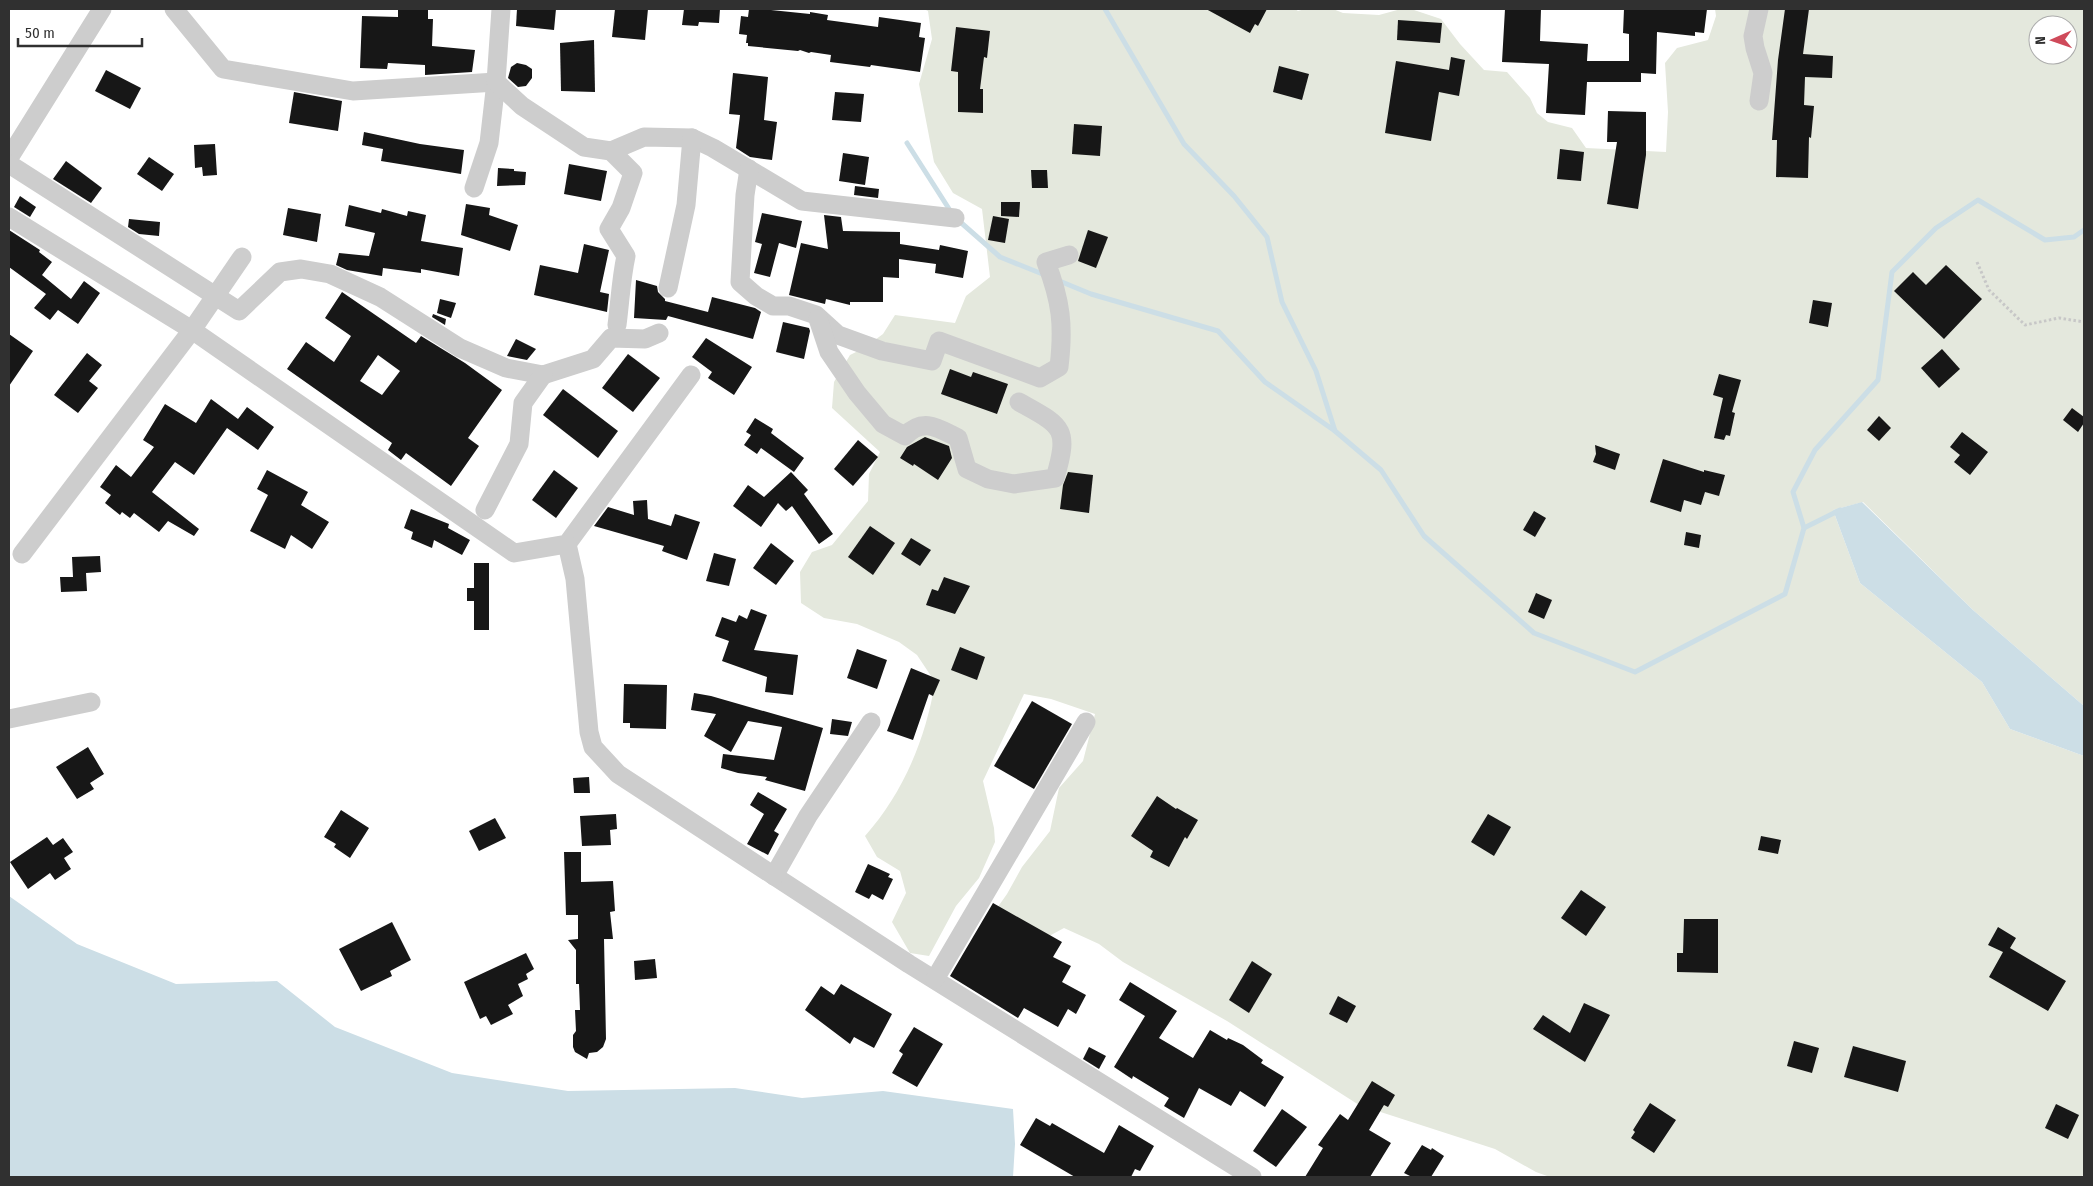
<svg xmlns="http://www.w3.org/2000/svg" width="2093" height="1186" viewBox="0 0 2093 1186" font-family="'Fira Sans Condensed',sans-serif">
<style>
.green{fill:#e4e8dd;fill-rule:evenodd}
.water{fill:#ccdee6}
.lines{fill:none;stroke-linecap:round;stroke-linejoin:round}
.stream{stroke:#ccdee6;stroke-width:5}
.building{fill:#171717;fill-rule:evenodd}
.path{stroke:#c7c7c7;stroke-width:3;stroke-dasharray:2.5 2.5;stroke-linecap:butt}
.street{stroke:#cdcdcd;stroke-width:19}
</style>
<rect width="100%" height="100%" fill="#fff"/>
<path class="green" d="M924,9H1295L1298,11L1305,9H1333L1343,13L1379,15L1401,9H1411L1441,19L1460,44L1484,70L1507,72L1530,98L1537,113L1548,122L1572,128L1586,148L1666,152L1668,112L1665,63L1677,48L1708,40L1716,16L1715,9H2084V706L1973,610L1863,502L1833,510L1860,583L1982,682L2010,729L2084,756V1173L2082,1177H1550L1536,1172L1495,1149L1359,1105L1227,1021L1123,962L1099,944L1064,928L1051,935L1020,963L963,956L1007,894L1022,867L1050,831L1059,788L1083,761L1095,714L1051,699L1024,694L983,781L994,828L995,842L979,878L956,906L929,956L910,953L892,922L906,893L900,871L877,857L865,836C903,793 926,739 935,682L917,655L899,642L857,624L824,618L801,603L800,572L812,552L832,545L868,501L869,474L880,452L832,408L834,382L850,355L864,348L883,334L895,315L955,323L966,296L990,277L982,209L953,193L934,162L919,84L932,39L928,11ZM2038,25H2068V55H2038Z"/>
<g class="water">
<polygon points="1862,502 1973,610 2084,706 2084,756 2010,729 1982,682 1860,583 1833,510"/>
<polygon points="9,896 77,944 176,984 277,981 335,1027 452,1073 568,1091 735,1088 802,1098 883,1091 1013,1109 1015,1144 1013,1177 9,1177"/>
</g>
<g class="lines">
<g class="stream">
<polyline points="1105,9 1184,144 1234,196 1267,237 1282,302 1316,371 1335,431 1381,470 1424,536 1534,633 1635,672 1785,594 1804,528 1840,510"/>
<polyline points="907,143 951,212"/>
<polyline points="958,220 1000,257 1045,275"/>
<polyline points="1057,280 1091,294 1218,331 1265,382 1335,431"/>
<polyline points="1804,528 1793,492 1815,450 1878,380 1892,272 1936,228 1978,200 2045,240 2074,237 2084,230"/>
</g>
</g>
<g class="building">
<polygon points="398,9 428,9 428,19 433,19 432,46 475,50 472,72 425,75 425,65 388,63 387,69 360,68 362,16 398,17"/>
<polygon points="517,9 556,9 554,30 516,26"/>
<polygon points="615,9 648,9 645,40 612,37"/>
<polygon points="684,9 720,9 719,23 699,22 698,26 682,25"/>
<polygon points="749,9 771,9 771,10 810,14 810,12 828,15 827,20 878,27 879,17 921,23 919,37 925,38 920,72 871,65 870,67 830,62 831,55 811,52 809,53 800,50 798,51 748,46 748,43 746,43 747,35 739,34 741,16 748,17"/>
<polygon points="1206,9 1267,9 1258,26 1255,24 1250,33"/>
<polygon points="1505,9 1541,9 1540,41 1588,44 1587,61 1629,61 1629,34 1623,33 1624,9 1707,9 1704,33 1695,32 1695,36 1657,32 1656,74 1641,73 1641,82 1587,82 1585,115 1546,113 1549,64 1502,62"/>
<polygon points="1785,9 1809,9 1803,54 1833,56 1832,78 1805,77 1804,105 1814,106 1811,138 1809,137 1808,178 1776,177 1777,140 1772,140 1778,60"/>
<polygon points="1398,20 1442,23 1440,43 1397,40"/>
<polygon points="956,27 990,31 987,58 984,57 980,89 983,89 983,113 958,112 958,72 951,71"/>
<polygon points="594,40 595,92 561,91 560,43"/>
<polygon points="1451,57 1465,60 1459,96 1439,92 1431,141 1385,133 1396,61 1449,70"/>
<polygon points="517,63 526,65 532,69 532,78 526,86 518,87 508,78 511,67"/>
<polygon points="1279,66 1309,74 1302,100 1273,92"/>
<polygon points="106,70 141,88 130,109 95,91"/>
<polygon points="733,73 768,77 764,120 777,122 772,160 750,157 736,148 740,115 729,114"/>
<polygon points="294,92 342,101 338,131 289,123"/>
<polygon points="835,92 864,94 861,122 832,120"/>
<polygon points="1608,111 1646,112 1646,155 1638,209 1607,204 1617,142 1607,142"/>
<polygon points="1074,124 1102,126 1100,156 1072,154"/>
<polygon points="364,132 420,144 464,150 461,174 381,161 383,149 362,145"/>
<polygon points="215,144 217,175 203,176 202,167 195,168 194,145"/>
<polygon points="1560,149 1584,152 1581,181 1557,179"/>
<polygon points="843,153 869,157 865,185 839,181"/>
<polygon points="149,157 174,174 162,191 137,174"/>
<polygon points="66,161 102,188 91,203 53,179"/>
<polygon points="569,164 607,171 601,201 564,194"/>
<polygon points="498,168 514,169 514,171 526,172 525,185 497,186"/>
<polygon points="1031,170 1047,170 1048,188 1032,188"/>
<polygon points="855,186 879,189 878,198 854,195"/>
<polygon points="20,196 36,207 30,217 14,207"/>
<polygon points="1001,202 1020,202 1019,217 1001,216"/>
<polygon points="466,204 490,208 489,215 518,225 510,251 461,235"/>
<polygon points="349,205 381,213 382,209 407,216 408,211 426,215 421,241 463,248 459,276 421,269 421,273 383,268 382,276 347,270 336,265 339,253 369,256 375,233 345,226"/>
<polygon points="288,208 321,214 317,242 283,235"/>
<polygon points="762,213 802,221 796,248 779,243 770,277 754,273 762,244 755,242"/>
<polygon points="824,215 841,217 843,231 900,232 900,244 939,250 940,245 968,251 963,278 935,273 936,264 899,259 899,278 883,277 883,302 850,302 850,305 826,299 825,304 789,295 801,243 828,249"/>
<polygon points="993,216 1009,219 1005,243 988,240"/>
<polygon points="129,219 160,222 159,236 139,234 128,227"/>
<polygon points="9,230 40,250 39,252 52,262 42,275 71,299 84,281 100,293 78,324 58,310 50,320 34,308 46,294 9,267"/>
<polygon points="1088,230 1108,237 1096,268 1078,261"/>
<polygon points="584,244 609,250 600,292 609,294 607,312 534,295 540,265 578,273"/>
<polygon points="1946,265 1982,299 1944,339 1894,291 1913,272 1926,285"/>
<polygon points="636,280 657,286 658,292 665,299 665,301 708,312 712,297 755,308 761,312 753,339 668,316 666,320 634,318"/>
<path d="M342,292L416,343L421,336L465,363L502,390L468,438L479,446L451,486L406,453L401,460L388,450L392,443L287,369L306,342L334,362L351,336L325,318ZM378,355L400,371L382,395L360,381Z"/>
<polygon points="440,299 456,303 451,318 437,313"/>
<polygon points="1813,300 1832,303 1828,327 1809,323"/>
<polygon points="433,314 446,319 445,325 432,317"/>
<polygon points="783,322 809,328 810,331 804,359 776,352"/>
<polygon points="9,334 33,351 9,386"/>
<polygon points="706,338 752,367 734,395 708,378 712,372 692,357"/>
<polygon points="516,339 536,349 527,360 507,356"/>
<polygon points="1942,349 1960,369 1939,388 1921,368"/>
<polygon points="87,353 102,365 89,381 98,388 78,413 54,395"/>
<polygon points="628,354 660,378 633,412 602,388"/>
<polygon points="950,369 971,377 973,372 1008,384 997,414 941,394"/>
<polygon points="1719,374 1741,380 1732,412 1735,413 1730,436 1726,435 1724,440 1714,438 1723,398 1713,395"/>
<polygon points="563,389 618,431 598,458 543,415"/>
<polygon points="211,399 238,419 247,407 274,427 258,450 227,428 194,475 175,462 152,492 199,529 194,536 168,521 159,532 134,513 130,518 122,512 120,515 105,503 111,495 100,487 116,465 131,477 154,447 143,440 165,404 196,423"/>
<polygon points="2072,408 2084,417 2084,423 2078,432 2063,420"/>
<polygon points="1879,416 1891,428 1879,441 1867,430"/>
<polygon points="755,418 773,429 771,433 804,458 794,472 761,448 757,454 744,445 751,435 746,432"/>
<polygon points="1962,432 1988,452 1970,475 1954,462 1960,455 1950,447"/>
<polygon points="925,437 949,446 952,458 938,480 914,464 913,466 900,458 907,447"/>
<polygon points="858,440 878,457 853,486 834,469"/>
<polygon points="1595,445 1620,454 1615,470 1593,462 1596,454"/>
<polygon points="1663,459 1704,472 1704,470 1725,475 1719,496 1705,492 1701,505 1684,500 1681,512 1650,502"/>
<polygon points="267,470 308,492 301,505 329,522 312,549 291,535 285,549 250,531 268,495 257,489"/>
<polygon points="554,470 578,488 556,518 532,500"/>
<polygon points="791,472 808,490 804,494 833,534 819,544 792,506 786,511 778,503 761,527 733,506 748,485 764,497"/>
<polygon points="1068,472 1093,475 1089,513 1060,509 1063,485"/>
<polygon points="647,500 648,519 671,526 675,514 700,522 687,560 662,551 664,546 594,526 608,507 634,515 633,501"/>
<polygon points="411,509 449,524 448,528 470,540 462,555 434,540 432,548 411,539 413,532 404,528"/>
<polygon points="1534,511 1546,518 1535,537 1523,530"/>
<polygon points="870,526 895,543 873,575 848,557"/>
<polygon points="1686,532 1701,535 1699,548 1684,545"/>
<polygon points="911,538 931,550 920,566 901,554"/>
<polygon points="771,543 794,561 776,585 753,568"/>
<polygon points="714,553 736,559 729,586 706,581"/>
<polygon points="100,556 101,572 86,573 87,591 61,592 60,577 73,577 72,557"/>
<polygon points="474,563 489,563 489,630 474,630 474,601 467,601 467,588 474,588"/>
<polygon points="944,577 970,586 955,614 926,605 932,589 938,591"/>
<polygon points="1536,593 1552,600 1544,619 1528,612"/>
<polygon points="751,609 767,615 754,650 798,655 793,695 765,692 767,677 722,661 729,641 715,636 722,617 736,622 739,615 747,619"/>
<polygon points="960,647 985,657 977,680 951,670"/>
<polygon points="857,649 887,660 877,689 847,678"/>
<polygon points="911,668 940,680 933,696 929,694 913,740 887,731"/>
<polygon points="624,684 667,685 666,729 630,728 630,723 623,723"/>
<polygon points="694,693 711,696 823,728 805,791 765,780 767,777 738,773 721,768 723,754 774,760 782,727 748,721 731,752 704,736 716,714 691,710"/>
<polygon points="1032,701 1072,724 1034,789 994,766"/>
<polygon points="832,719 852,722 848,736 830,734"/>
<polygon points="88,747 104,774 90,783 94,789 77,799 56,767"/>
<polygon points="589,777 590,793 574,793 573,778"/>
<polygon points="758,792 787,809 774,831 779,834 768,855 747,844 764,814 750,805"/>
<polygon points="1157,796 1176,809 1177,808 1198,820 1187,839 1185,837 1169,867 1150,857 1153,851 1131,836"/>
<polygon points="341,810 369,828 350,858 334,847 336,844 324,837"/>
<polygon points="616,814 617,829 610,830 611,845 582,846 580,816"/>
<polygon points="1488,814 1511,827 1494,856 1471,842"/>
<polygon points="495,818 506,838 479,851 469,831"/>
<polygon points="1761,836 1781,840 1778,854 1758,850"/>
<polygon points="47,837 53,845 63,838 73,852 64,858 71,869 55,880 50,873 28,889 10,862"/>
<polygon points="564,852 581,852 581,882 613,881 615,911 610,912 613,939 604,939 606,1039 603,1047 597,1052 589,1053 587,1059 575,1052 573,1047 573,1035 576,1031 575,1010 580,1010 579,984 576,984 576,950 568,940 578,939 578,915 566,915"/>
<polygon points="868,864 890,874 888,877 893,879 883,900 872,894 869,899 855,892"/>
<polygon points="1581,890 1606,907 1586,936 1561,918"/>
<polygon points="993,903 1062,942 1053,957 1071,966 1062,982 1086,995 1076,1014 1068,1009 1058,1027 1024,1008 1018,1018 950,976"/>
<polygon points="1684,919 1718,919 1718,973 1677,972 1677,953 1683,953"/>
<polygon points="392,922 411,960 390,971 392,976 361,991 339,949"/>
<polygon points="1998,927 2016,938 2010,948 2066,981 2048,1011 1989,977 2003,952 1988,945"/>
<polygon points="526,953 534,969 526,974 528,979 518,984 523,996 508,1005 513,1014 491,1025 486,1016 480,1019 464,982"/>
<polygon points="655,959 657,978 635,980 634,961"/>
<polygon points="1252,961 1272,974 1249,1013 1229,1000"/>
<polygon points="1130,982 1177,1011 1159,1038 1193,1058 1210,1030 1227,1040 1228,1038 1243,1045 1263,1060 1261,1063 1284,1077 1265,1107 1240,1091 1231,1106 1199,1088 1184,1118 1164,1106 1169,1098 1133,1076 1132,1079 1114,1067 1145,1016 1119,1000"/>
<polygon points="841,984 892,1014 874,1048 854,1037 850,1044 805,1010 821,986 834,995"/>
<polygon points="1338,996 1356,1006 1347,1023 1329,1014"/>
<polygon points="1584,1003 1610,1015 1585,1062 1533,1029 1543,1015 1570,1033"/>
<polygon points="914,1027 943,1044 917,1087 892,1073 903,1054 899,1051"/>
<polygon points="1794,1041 1819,1048 1812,1073 1787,1066"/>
<polygon points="1853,1046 1906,1061 1898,1092 1844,1077"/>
<polygon points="1089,1047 1106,1056 1099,1069 1083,1059"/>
<polygon points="1372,1081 1395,1095 1388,1107 1384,1105 1369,1130 1391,1143 1370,1177 1305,1177 1323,1148 1318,1145 1340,1114 1348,1120"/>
<polygon points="1650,1103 1676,1120 1654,1153 1631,1138 1635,1132 1633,1130"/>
<polygon points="2056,1104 2079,1115 2068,1139 2045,1128"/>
<polygon points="1282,1109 1307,1127 1276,1167 1253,1151"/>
<polygon points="1036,1118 1050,1126 1052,1123 1104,1153 1119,1125 1154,1146 1140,1171 1135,1169 1131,1177 1075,1177 1020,1145"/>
<polygon points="1422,1145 1431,1150 1432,1148 1444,1156 1431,1177 1412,1177 1404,1173"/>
</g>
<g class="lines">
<polyline class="path" points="1977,262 1989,290 2025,325 2059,318 2084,322"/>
<g class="street">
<polyline points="174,9 223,69 353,91 496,82 489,143 474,188"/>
<polyline points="501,9 496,82 522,106 584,147 611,151 644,137 692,138 713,148 802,201 955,218"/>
<polyline points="1759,9 1753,36 1755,48 1763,73 1759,101"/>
<path d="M611,151L633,173L621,208L609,229L626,256C621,279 620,302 617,325"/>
<polyline points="9,158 102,9"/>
<polyline points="9,164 239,311 280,272 301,269 330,274 380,297 460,348 506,368 543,375 593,359 611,338 645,339 659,333"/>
<path d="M749,169L745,195L740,282L756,296L773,306H789L816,315L838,335L882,351L932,361L939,341L1040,378L1059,367C1064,325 1061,301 1046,262L1069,255"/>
<polyline points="9,217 192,330 514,553 567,544 691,375"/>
<polyline points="668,288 686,205 692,138"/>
<path d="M818,319L829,352L857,393L883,424L905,436C923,417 938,428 958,438L967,469L988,479L1014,484L1055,478C1070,427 1062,426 1019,402"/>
<polyline points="485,510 519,444 523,403 543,375"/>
<polyline points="567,544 575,579 589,732 593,747 618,774 909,964 1252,1177"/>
<polyline points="22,554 192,330 242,257"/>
<polyline points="9,719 91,702"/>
<polyline points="774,876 808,816 871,722"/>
<polyline points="935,979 1086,722"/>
</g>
</g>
<rect width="2093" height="1186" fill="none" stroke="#303030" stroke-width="20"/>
<g transform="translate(2053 40) rotate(268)"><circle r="24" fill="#ffffff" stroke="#acacac"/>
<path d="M0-4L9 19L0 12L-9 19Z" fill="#cf4a5a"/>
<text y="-8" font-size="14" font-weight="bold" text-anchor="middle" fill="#303030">N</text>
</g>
<path d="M18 38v8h124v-8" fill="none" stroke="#303030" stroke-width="2.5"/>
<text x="25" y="38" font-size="15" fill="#303030" stroke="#ffffff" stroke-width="4" paint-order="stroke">50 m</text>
</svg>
